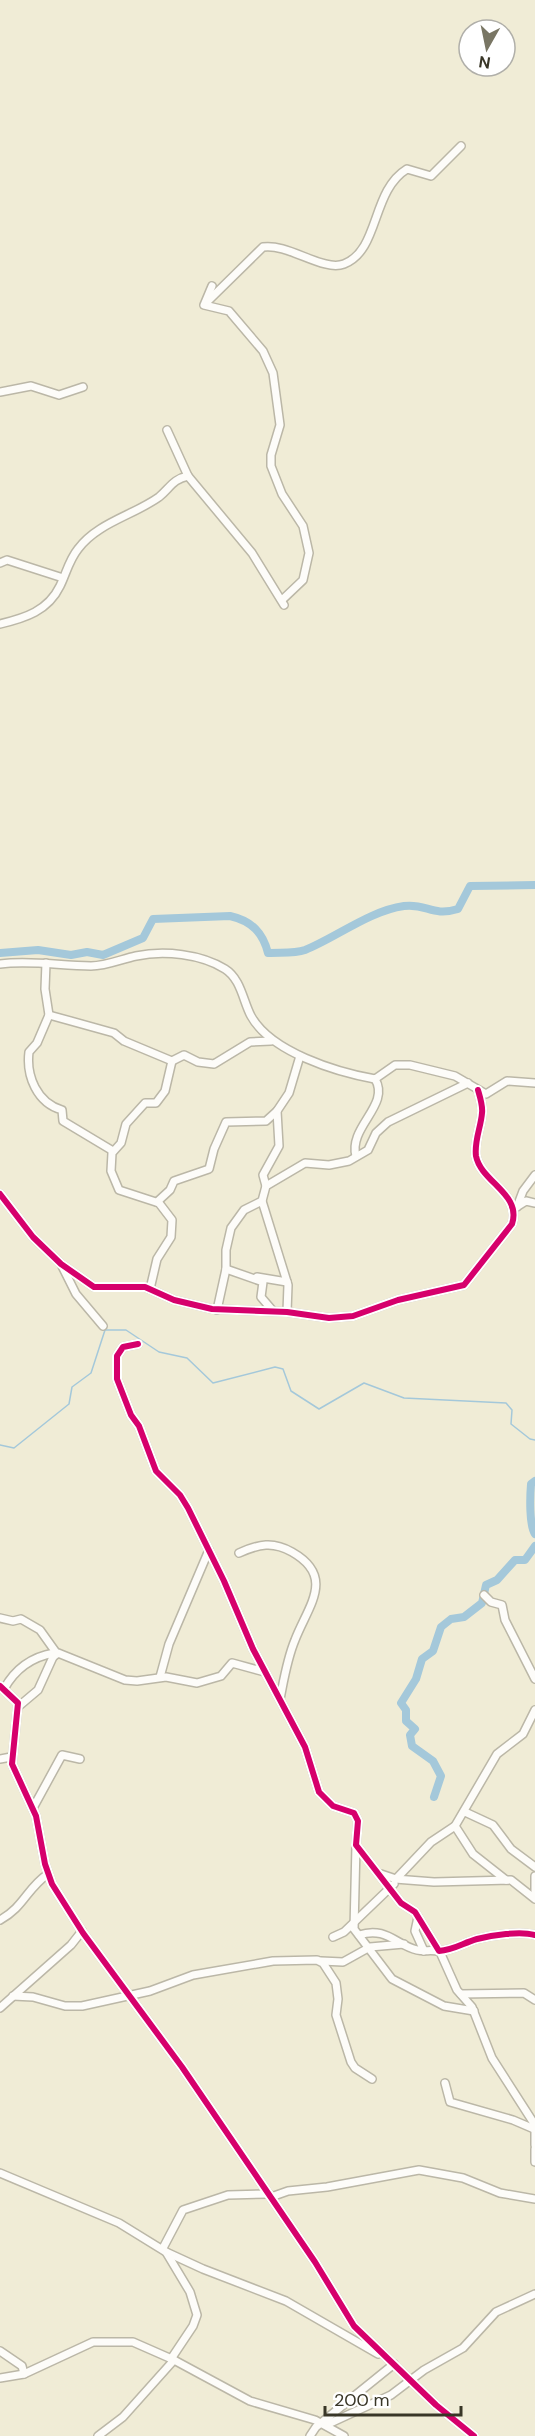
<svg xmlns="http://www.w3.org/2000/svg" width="535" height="2436" viewBox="0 0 535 2436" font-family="'DM Sans',sans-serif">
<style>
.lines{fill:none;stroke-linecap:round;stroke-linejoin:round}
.stream{stroke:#a4c8da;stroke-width:1.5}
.river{stroke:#a4c8da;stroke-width:8}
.minor-casing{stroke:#bbb7a7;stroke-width:10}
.minor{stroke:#fdfcf9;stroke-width:7}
.cycleway-casing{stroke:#fff;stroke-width:10}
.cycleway{stroke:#d6006c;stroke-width:6}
</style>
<rect width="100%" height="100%" fill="#f0ecd6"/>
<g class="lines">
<polyline class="stream" points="0,1445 14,1448 69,1404 72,1387 91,1373 105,1330 126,1330 159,1352 187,1358 213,1383 275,1367 283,1369 291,1391 319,1409 364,1383 404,1398 506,1403 512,1410 511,1424 530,1439 535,1440"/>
<g class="river">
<path d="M0,953L38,950L71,955L87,952L103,955L143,938L153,919L230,916C252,921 263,933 268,953C279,952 294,954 305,950C337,937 369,911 404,906C427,903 432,917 458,909L470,886L535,885"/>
<path d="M535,1481L531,1484C530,1496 529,1525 535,1534"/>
<polyline points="434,1797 441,1776 433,1761 412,1746 410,1735 415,1729 406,1721 406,1710 401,1703 416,1679 422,1659 433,1651 441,1627 451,1619 464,1617 482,1603 486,1585 497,1580 515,1560 525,1560 535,1546"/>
</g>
<g class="minor-casing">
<g id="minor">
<polyline points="212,286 204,305 229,311 263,351 273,373 280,425 271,455 271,466 282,494 303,526 309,553 303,580 283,599"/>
<path d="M208,301L263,247C288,243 323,272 344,264C380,250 371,191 407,169L431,176L461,146"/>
<polyline points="0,392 31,386 59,395 83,387"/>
<polyline points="167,430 188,476 252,553 284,605"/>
<polyline points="0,563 7,560 63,578"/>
<path d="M0,624C25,618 48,611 60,586C66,574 69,560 78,549C97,523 134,515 159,497C170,488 173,479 188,476"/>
<path d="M46,963L45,989L49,1015L37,1043L29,1052C26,1076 37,1103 62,1110L63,1121L113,1151"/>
<path d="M0,964C31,960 61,966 91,966C106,966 122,959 136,956C164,950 201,954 225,969C241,979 243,1001 251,1016C271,1052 336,1072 375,1079L395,1065H410L455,1076L486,1094L507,1081L535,1083"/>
<polyline points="49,1015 114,1033 124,1041 172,1061 184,1055 198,1062 214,1064 250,1042 271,1041"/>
<path d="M356,1156C348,1127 391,1105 375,1079"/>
<polyline points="266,1186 263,1175 279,1146 277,1111 289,1093 300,1056"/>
<path d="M0,1194L33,1237L61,1264L94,1287H145L174,1300L212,1309L287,1312L329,1318L353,1316L398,1300L464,1285L512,1224C522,1194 481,1182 476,1156C474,1141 481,1127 482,1113C483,1106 480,1097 478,1090"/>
<polyline points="262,1201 288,1285 287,1312"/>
<polyline points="157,1202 170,1190 174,1181 209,1169 214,1149 226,1122 266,1121 277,1111"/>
<polyline points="518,1206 526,1201 535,1203"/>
<polyline points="517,1207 523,1191 535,1175"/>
<polyline points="62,1266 76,1294 103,1326"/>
<polyline points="226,1269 263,1282 261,1297 273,1311"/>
<polyline points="257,1277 287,1282"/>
<polyline points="150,1289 157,1259 171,1237 172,1220 159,1203 119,1190 111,1171 112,1153 121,1143 126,1124 145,1103 156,1103 165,1091 172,1061"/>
<polyline points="217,1310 226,1269 226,1250 231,1228 244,1210 262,1201 266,1186 305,1163 329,1165 349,1161 368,1150 376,1133 388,1122 468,1083"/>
<path d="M138,1344L123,1347L117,1356V1379L131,1415L139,1426L156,1471L180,1495L188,1508L224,1581L253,1649L305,1747L319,1792L333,1806L354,1813L358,1821L356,1845L401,1903L415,1912L439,1951C454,1950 463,1943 477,1939C492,1935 520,1931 535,1935"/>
<path d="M239,1553C259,1544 273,1541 292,1552C336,1577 308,1606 295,1640C287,1659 284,1679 280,1699"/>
<polyline points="484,1595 491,1602 502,1605 505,1620 535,1679"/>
<polyline points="0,1618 13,1621 21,1619 40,1630 55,1651 53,1657"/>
<polyline points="160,1677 169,1644 209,1550"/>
<polyline points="0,1686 18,1703 12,1764 36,1816 45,1864 52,1884 83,1933 182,2067 315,2262 354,2326 436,2405 474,2436"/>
<path d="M4,1689C15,1669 31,1657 54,1653"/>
<polyline points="19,1706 38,1690 53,1657 58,1653 125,1680 137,1681 166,1677 197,1683 221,1676 232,1663 265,1672"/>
<polyline points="0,1759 11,1757"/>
<polyline points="33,1808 62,1755 80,1759"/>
<polyline points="465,1812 493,1825 511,1849 535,1867"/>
<polyline points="455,1826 473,1854 506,1880"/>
<polyline points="356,1845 354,1929 392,1979 444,2006 474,2011"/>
<polyline points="381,1874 396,1879 431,1842 455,1826 497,1754 523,1734 535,1710"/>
<polyline points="535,1876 535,1897"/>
<polyline points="395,1879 434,1882 511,1880 535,1899"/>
<polyline points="418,1917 415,1931 424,1951"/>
<path d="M0,1920C24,1907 27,1888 48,1874"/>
<path d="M359,1935C386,1926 396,1945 417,1950C425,1952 433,1949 440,1952L457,1990L472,2007L492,2058L535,2125"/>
<polyline points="333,1937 344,1932 394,1884"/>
<polyline points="321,1961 343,1962 370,1947 404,1944"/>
<polyline points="461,1994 524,1993 535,2000"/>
<polyline points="13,1996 33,1997 65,2006 82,2006 150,1991 193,1975 273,1961 317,1960 323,1963 336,1983 338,1999 336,2015 351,2062 355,2068 372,2079"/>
<polyline points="0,2008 71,1945 82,1931"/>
<polyline points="445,2083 450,2102 513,2120 534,2129"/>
<polyline points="535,2128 535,2145"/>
<polyline points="535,2149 535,2162"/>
<polyline points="0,2173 119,2223 166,2252 190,2292 197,2315 193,2326 171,2359"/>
<polyline points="271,2197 288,2191 327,2187 419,2170 463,2178 500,2193 535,2199"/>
<polyline points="163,2248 183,2210 228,2195 269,2194"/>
<polyline points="166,2252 203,2269 286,2301 378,2354"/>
<polyline points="0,2351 22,2366 24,2374"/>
<polyline points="0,2378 24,2374 93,2342 133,2342 174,2360 250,2401 315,2420 344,2436"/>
<polyline points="326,2425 391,2395 424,2370 463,2348 496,2312 535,2294"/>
<polyline points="98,2436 123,2417 174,2360"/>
<polyline points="310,2436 316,2427 394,2364"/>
</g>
</g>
<use href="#minor" class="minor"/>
<g class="cycleway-casing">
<g id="cycleway">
<path d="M0,1194L33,1237L61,1264L94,1287H145L174,1300L212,1309L287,1312L329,1318L353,1316L398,1300L464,1285L512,1224C522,1194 481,1182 476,1156C474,1141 481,1127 482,1113C483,1106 480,1097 478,1090"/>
<path d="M138,1344L123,1347L117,1356V1379L131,1415L139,1426L156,1471L180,1495L188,1508L224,1581L253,1649L305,1747L319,1792L333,1806L354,1813L358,1821L356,1845L401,1903L415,1912L439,1951C454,1950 463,1943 477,1939C492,1935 520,1931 535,1935"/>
<polyline points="0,1686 18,1703 12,1764 36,1816 45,1864 52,1884 83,1933 182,2067 315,2262 354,2326 436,2405 474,2436"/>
</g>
</g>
<use href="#cycleway" class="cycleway"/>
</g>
<g transform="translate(487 48) rotate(189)"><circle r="28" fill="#ffffff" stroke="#b0afa9" stroke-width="1.5"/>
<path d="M0-4.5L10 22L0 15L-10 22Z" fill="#797664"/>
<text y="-9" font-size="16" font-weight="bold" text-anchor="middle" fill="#393627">N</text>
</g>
<path d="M325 2406v9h136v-9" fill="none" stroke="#393627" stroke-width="3"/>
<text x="334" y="2406" font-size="18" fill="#393627" stroke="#ffffff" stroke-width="4.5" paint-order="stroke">200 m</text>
</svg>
